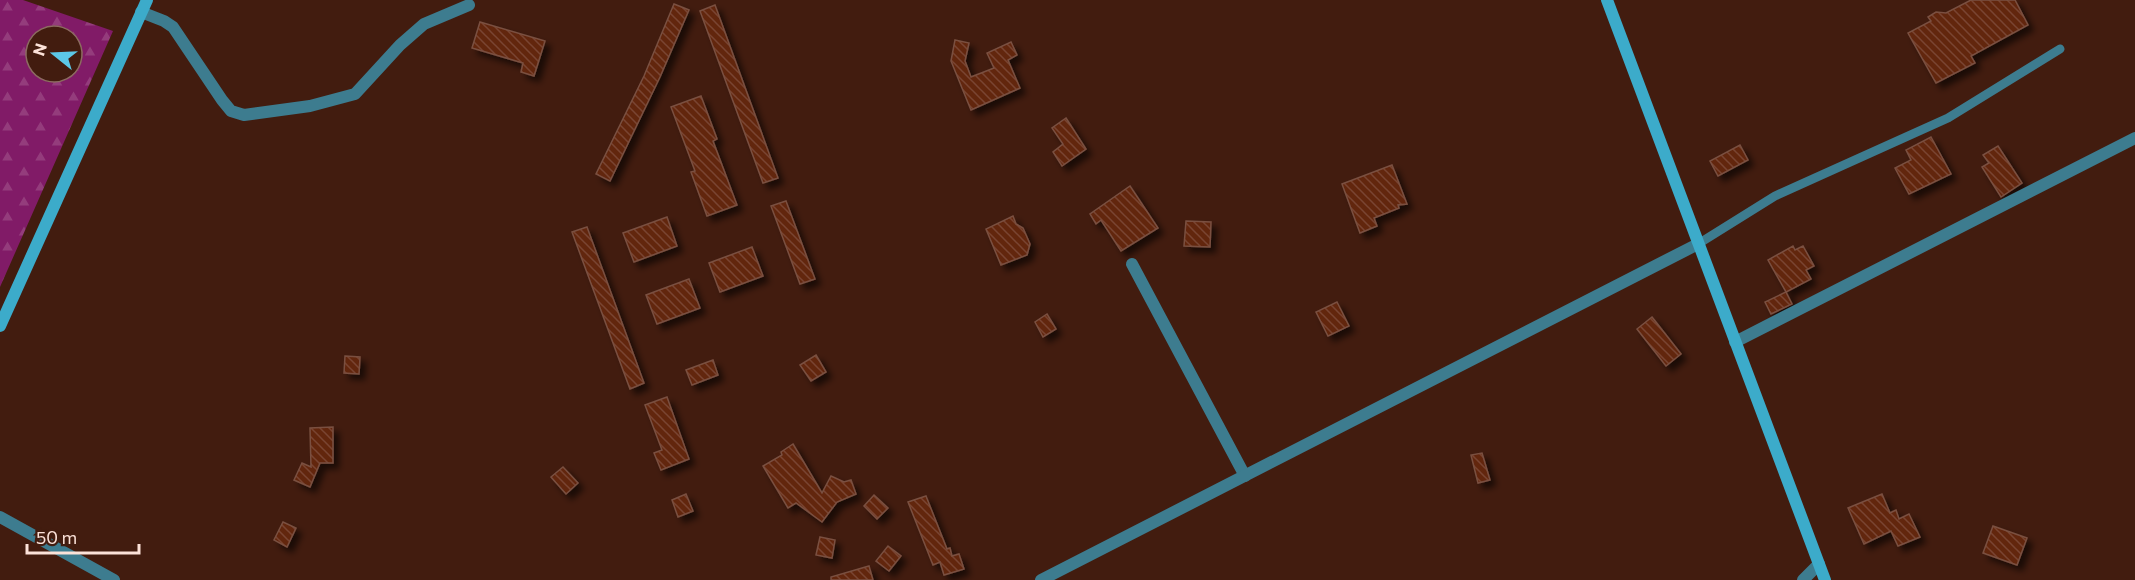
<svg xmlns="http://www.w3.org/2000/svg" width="2135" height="580" viewBox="0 0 2135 580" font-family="Commissioner,sans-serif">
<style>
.forest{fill:url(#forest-firs);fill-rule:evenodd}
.building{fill:url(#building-back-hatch);stroke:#7a5041;stroke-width:1.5;filter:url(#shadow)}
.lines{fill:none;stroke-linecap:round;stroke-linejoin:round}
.lane{stroke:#3d7c8f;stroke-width:9}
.street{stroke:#3d7c8f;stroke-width:12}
.secondary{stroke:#3cabca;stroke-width:12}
</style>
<defs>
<pattern id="forest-firs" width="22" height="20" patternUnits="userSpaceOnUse" patternTransform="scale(1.5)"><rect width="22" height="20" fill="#811b67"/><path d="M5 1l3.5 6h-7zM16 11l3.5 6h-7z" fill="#943c7c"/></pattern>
<pattern id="building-back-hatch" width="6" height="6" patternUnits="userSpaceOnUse" patternTransform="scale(1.5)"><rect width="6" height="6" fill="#62250d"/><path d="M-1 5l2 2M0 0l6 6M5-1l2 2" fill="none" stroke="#794430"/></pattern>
<filter id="shadow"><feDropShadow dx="5.5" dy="5.5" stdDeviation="3" flood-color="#0009"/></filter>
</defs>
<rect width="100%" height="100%" fill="#421c0f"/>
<path class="forest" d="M0,0H23L113,31L0,287ZM36,36H72V72H36Z"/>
<g class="building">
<polygon points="1971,0 2015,0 2028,25 1971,56 1975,63 1936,83 1908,33 1931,21 1928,17 1936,12 1946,13"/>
<polygon points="674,4 689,10 660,77 610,181 596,174 644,76"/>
<polygon points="715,5 778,178 763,183 700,11"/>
<polygon points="480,22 545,41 534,76 521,72 523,63 472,48"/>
<polygon points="955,40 969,43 965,61 971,77 994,68 987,53 1011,42 1017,55 1008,60 1020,88 971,110 951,61"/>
<polygon points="701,96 717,139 713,141 737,205 707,216 691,172 695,171 671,107"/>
<polygon points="1066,118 1086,149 1062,166 1053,152 1063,144 1052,128"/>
<polygon points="1931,137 1951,174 1909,194 1895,168 1911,160 1906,150"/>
<polygon points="1740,145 1748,160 1718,176 1710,161"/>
<polygon points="1998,146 2022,183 2001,197 1982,167 1989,163 1983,155"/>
<polygon points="1392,165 1407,204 1398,205 1399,208 1374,218 1377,226 1360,233 1342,184"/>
<polygon points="1130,186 1158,228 1121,251 1101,220 1096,224 1090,214"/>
<polygon points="786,201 815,279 800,284 771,206"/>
<polygon points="1013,216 1016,224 1023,228 1030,244 1027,255 1001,265 986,229"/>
<polygon points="667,217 677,246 634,262 623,233"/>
<polygon points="1186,221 1211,222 1210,247 1184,246"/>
<polygon points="587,227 644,383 630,389 572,232"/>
<polygon points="1793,246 1795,250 1803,246 1814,266 1806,270 1811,279 1786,292 1792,304 1771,314 1765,302 1786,292 1768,260"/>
<polygon points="752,247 763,276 720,292 709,263"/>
<polygon points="689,279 700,308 657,324 646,295"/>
<polygon points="1337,302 1349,326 1328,336 1316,312"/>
<polygon points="1047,314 1056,329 1043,337 1035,322"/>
<polygon points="1652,317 1681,354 1666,366 1637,329"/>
<polygon points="816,355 826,372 811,381 800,365"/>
<polygon points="345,356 360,357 359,374 344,373"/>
<polygon points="713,360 718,375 692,385 686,370"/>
<polygon points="667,397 689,459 661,470 654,453 662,450 645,405"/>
<polygon points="333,427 333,463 320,463 310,487 294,480 302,463 311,467 310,428"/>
<polygon points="793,444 822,493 831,476 844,482 851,480 856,494 837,502 822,522 796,503 788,508 763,466 782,455 781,452"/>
<polygon points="1482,453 1490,480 1478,483 1471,455"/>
<polygon points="563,467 578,483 566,494 551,477"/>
<polygon points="686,494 693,511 678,517 672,500"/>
<polygon points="1882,494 1890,513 1896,510 1899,519 1909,514 1920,537 1898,546 1891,531 1864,544 1848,508"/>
<polygon points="874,495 888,508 877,519 864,506"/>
<polygon points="926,496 947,549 950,548 952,556 959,554 964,569 944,575 940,562 933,565 908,502"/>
<polygon points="283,522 296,528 287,547 274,540"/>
<polygon points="1993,526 2027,538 2017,565 1983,553"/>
<polygon points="820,537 835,540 832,558 816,555"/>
<polygon points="888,546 901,556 889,571 876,561"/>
<polygon points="869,566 873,580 831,580 831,577"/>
</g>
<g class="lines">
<polyline class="lane" points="1698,244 1775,196 1948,118 2060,49"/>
<g class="street">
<polyline points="141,12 164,21 173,27 222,100 231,111 244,115 310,106 355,94 400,45 424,24 469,5"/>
<polyline points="1132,264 1245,476"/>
<polyline points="1735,342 2135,138"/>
<polyline points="0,517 114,580"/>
<polyline points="1041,580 1698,244"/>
<polyline points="1803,580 1819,564"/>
</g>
<g class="secondary">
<polyline points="1607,0 1825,580"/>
<polyline points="0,326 147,0"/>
</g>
</g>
<g transform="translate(54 54) rotate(288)"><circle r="28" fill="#421c0f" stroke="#8c6b60" stroke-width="1.5"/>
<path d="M0-4.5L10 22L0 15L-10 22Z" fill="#5cc7e7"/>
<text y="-9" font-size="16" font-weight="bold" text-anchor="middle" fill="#fce2d9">N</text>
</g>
<path d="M27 544v9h112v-9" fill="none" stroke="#fce2d9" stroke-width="3"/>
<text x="36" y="544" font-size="18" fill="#fce2d9" stroke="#421c0f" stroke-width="4.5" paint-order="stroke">50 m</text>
</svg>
